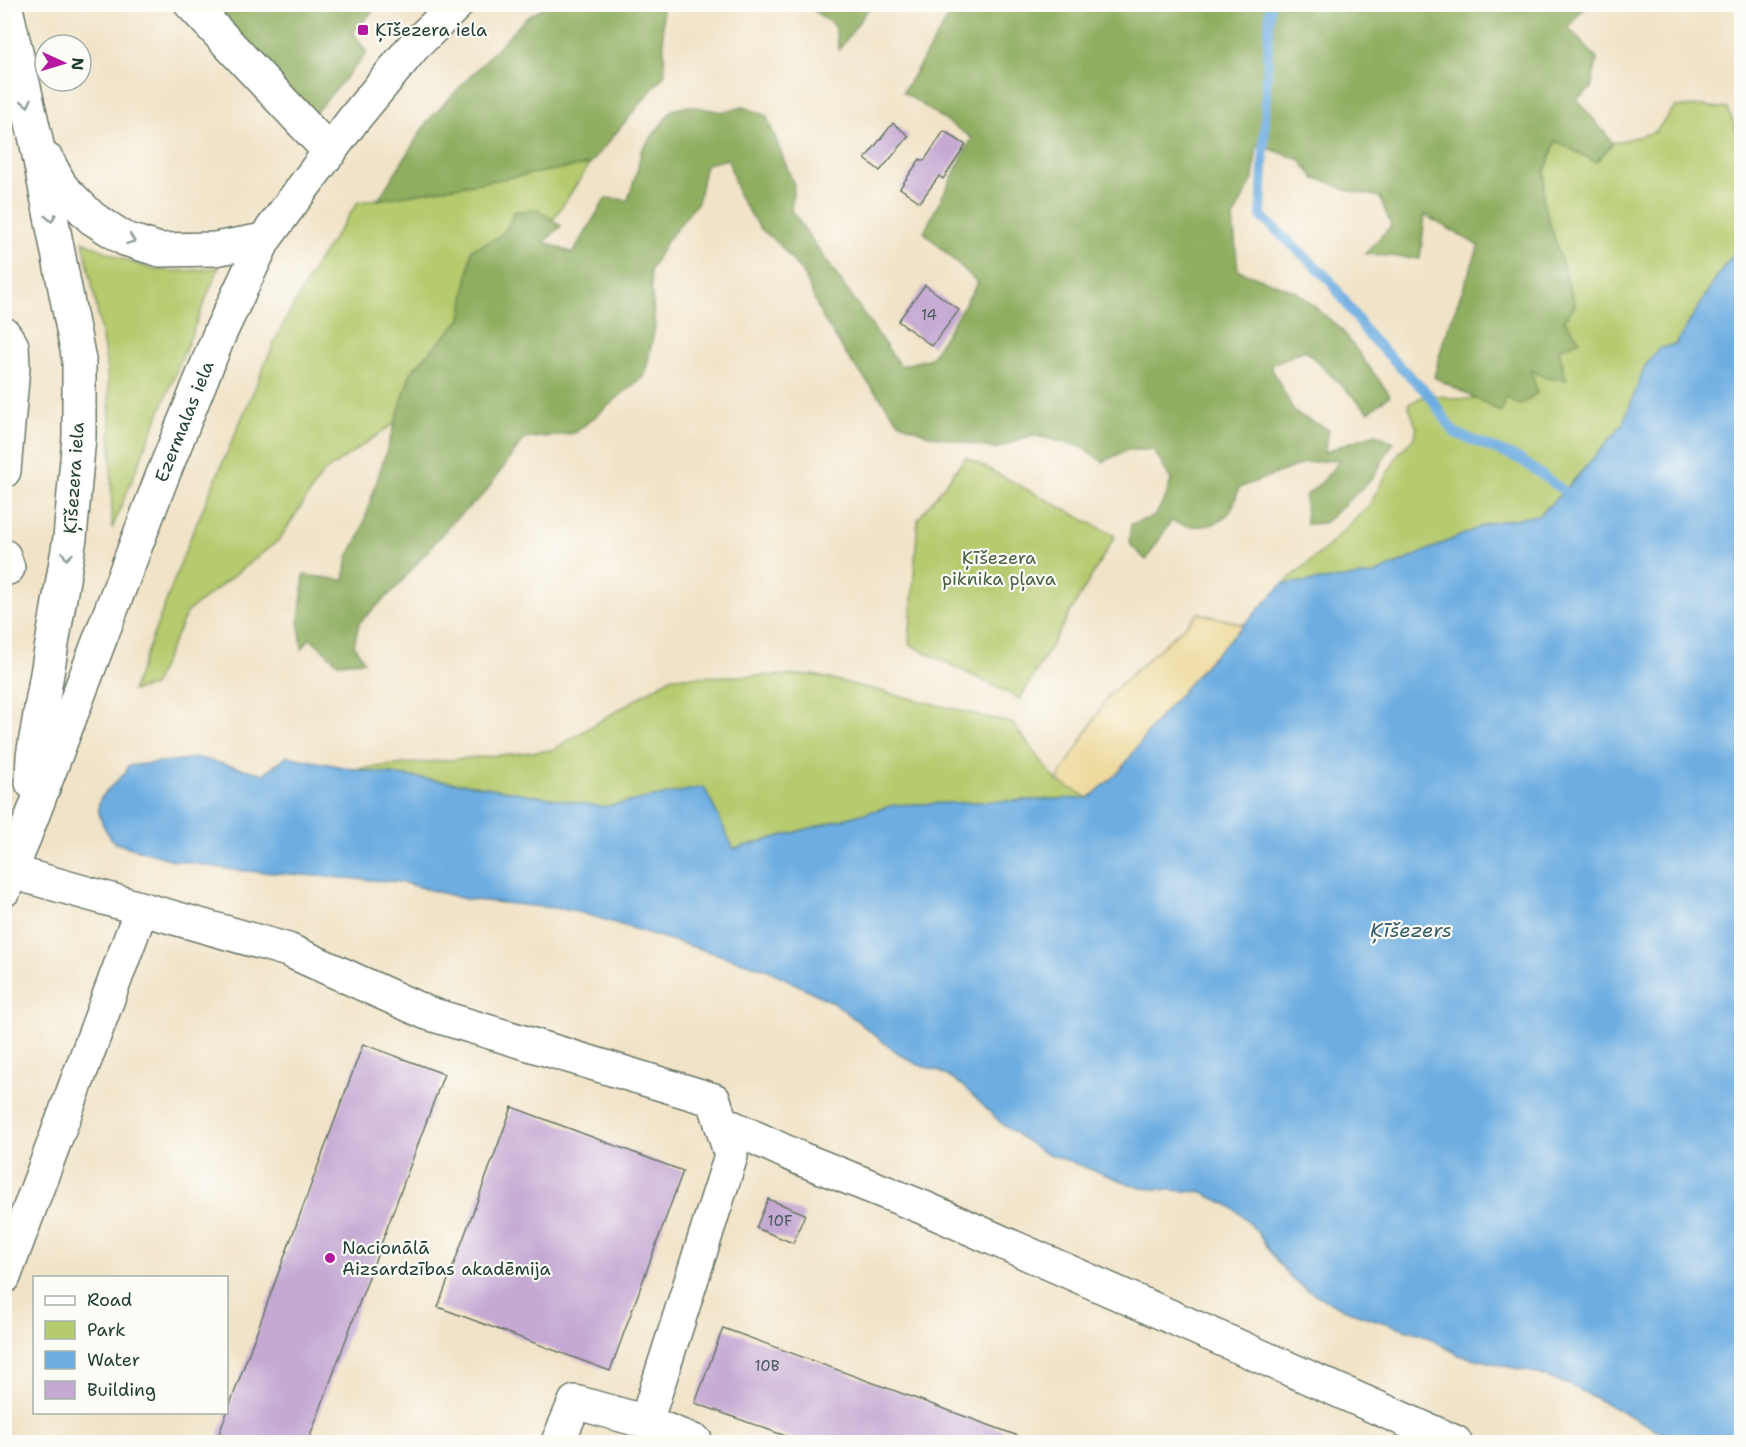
<svg xmlns="http://www.w3.org/2000/svg" width="1746" height="1447" viewBox="0 0 1746 1447" font-family="'Shantell Sans',sans-serif">
<style>
.green{fill:#b6ca6e;stroke:#6a8451;stroke-width:1.5}
.forest{fill:#90ae61;stroke:#58764a;stroke-width:1.5}
.sand{fill:#eeda9e;stroke:#868c69;stroke-width:1.5}
.water{fill:#6dade1;stroke:#46758a;stroke-width:1.5}
.lines{fill:none;stroke-linecap:round;stroke-linejoin:round}
.stream{stroke:#6dade1;stroke-width:10}
.building{fill:#c5a9d3}
.minor-casing{stroke:#687767;stroke-width:36}
.minor{stroke:#fff;stroke-width:33}
.oneway{stroke:#8f9e9a}
.poi-dot{fill:#b5179e;stroke:#fdfcf7;stroke-width:2}
.labels{text-anchor:middle;stroke-width:4.5;stroke-linejoin:round;paint-order:stroke}
.number-label{font-size:15px;fill:#48585c}
.poi-label{font-size:18px;fill:#1f3d34;stroke:#fdfcf7;text-anchor:start}
.street-label{font-size:18px;fill:#1f3d34;stroke:#fdfcf7}
.park-label{font-size:18px;fill:#456042;stroke:#fdfcf7}
.water-label{font-size:20px;font-style:italic;fill:#365f68;stroke:#fdfcf7}
</style>
<rect width="100%" height="100%" fill="#fdfcf7"/>
<filter id="ink" filterUnits="userSpaceOnUse"><feTurbulence type="fractalNoise" baseFrequency=".0167" numOctaves="2"/><feDisplacementMap in="SourceGraphic" scale="12" xChannelSelector="R" yChannelSelector="G"/><feConvolveMatrix kernelMatrix="1 2 1 2 8 2 1 2 1" color-interpolation-filters="sRGB"/></filter>
<filter id="wash" filterUnits="userSpaceOnUse"><feTurbulence type="fractalNoise" baseFrequency=".008" numOctaves="4" result="noise"/><feDisplacementMap in="SourceGraphic" scale="24" xChannelSelector="R" yChannelSelector="G"/><feGaussianBlur stdDeviation="1.35" result="paint"/><feColorMatrix in="noise" values="0 0 0 0 0 0 0 0 0 0 0 0 0 0 0 0 0 1.4 0 .05"/><feComposite in="paint" operator="in"/></filter>
<g filter="url(#wash)">
<rect width="100%" height="100%" fill="#f1e3c7"/>
<g class="green">
<polygon points="1704,106 1728,109 1741,142 1741,244 1718,275 1676,344 1658,349 1645,366 1623,424 1564,491 1539,515 1489,523 1372,575 1283,584 1326,548 1369,505 1399,453 1413,439 1417,429 1408,404 1428,394 1458,399 1478,399 1501,412 1506,396 1531,369 1547,378 1559,349 1564,320 1575,304 1543,202 1545,171 1556,141 1596,161 1613,143 1655,132 1675,107"/>
<polygon points="590,164 553,220 537,209 511,224 498,239 472,249 461,319 411,372 396,422 323,473 279,540 187,612 153,686 132,691 189,541 278,334 318,261 358,202"/>
<path d="M83,241C137,266 158,278 219,267L112,529C111,476 112,424 107,372C102,328 92,284 83,241Z"/>
<polygon points="966,457 1115,536 1020,699 909,644 918,519"/>
<polygon points="814,675 1012,723 1057,781 1089,798 895,805 733,849 704,787 603,807 479,786 353,769 553,750 672,677"/>
</g>
<g class="forest">
<polygon points="548,4 662,5 665,74 590,164 378,200 427,122 525,19"/>
<polygon points="213,5 379,5 353,32 367,53 313,115"/>
<polygon points="806,5 871,5 839,50 835,26"/>
<path d="M944,5H1587L1568,27L1597,59L1591,89L1577,99L1613,143L1596,162L1556,141L1545,171L1543,202L1575,305L1564,320L1580,340L1559,349L1566,380L1547,378L1531,370L1537,393L1520,405L1506,397L1501,412L1434,377L1443,342L1479,246L1425,215L1420,259L1365,254L1391,226L1380,197L1346,190L1327,181L1315,179L1298,157V159L1257,144L1253,179L1233,218L1238,270L1297,292L1341,329L1390,395L1369,412L1305,350L1270,365L1295,413L1329,430L1324,453L1345,444L1376,434L1393,442L1373,478L1324,523L1306,524L1305,496L1323,481L1341,459L1304,463L1239,488C1236,496 1234,508 1228,514C1214,530 1189,528 1171,521L1146,560L1129,543L1131,524L1155,516L1166,497L1171,480L1154,450H1128L1103,462L1082,447L1033,435L995,449L929,435L900,423L850,360L821,315L805,276L780,245L760,228L739,197L728,159L706,164L698,202L666,242L650,271L655,327L645,375L575,433L524,439L484,494L453,521L398,586L359,623L354,645L364,661L338,663L310,638L302,649L299,622L304,575L344,580L348,557L360,535L411,372L461,319L472,249C494,240 508,237 513,212L537,209L561,226L544,242L573,253L606,198L628,200L638,168L641,151L672,110L690,106L723,112L743,107L766,115L794,185L791,210L900,366L931,358L978,283L924,232L972,138L903,92L952,12Z"/>
</g>
<polygon class="sand" points="1199,613 1245,625 1206,664 1154,724 1120,771 1089,798 1057,781 1109,695"/>
<path class="water" d="M1741,244V1442H1680L1576,1388L1536,1373L1459,1355L1424,1335L1348,1311L1307,1290L1290,1277L1269,1251L1258,1233L1247,1220L1230,1206L1201,1192L1141,1188L1041,1151L1002,1124L962,1085L939,1071L916,1064L893,1050L836,1004L766,969L572,910L465,899L400,882L233,870L173,860L115,843C107,834 94,812 100,800C104,792 119,779 126,772L127,766L199,758L264,774L287,756L353,769L479,786L603,807L704,787L734,849L895,805L1089,798L1120,771L1154,724L1206,664L1283,584L1372,575L1489,523L1539,515L1565,491L1623,424L1645,366L1658,349L1676,344L1718,275Z"/>
<g class="lines">
<polyline class="stream" points="1270,4 1261,216 1329,279 1370,337 1428,394 1455,433 1520,459 1564,491"/>
</g>
<g id="blocks">
<g class="building">
<polygon points="893,123 909,136 880,171 865,159"/>
<polygon points="944,131 966,145 943,179 939,176 920,202 900,188 920,159 924,161"/>
<polygon points="925,285 959,310 932,346 898,321"/>
<polygon points="363,1044 444,1074 308,1442 216,1442"/>
<polygon points="512,1107 683,1171 610,1371 438,1307"/>
<polygon points="768,1199 805,1214 793,1243 756,1228"/>
<polygon points="723,1328 1035,1442 802,1442 695,1403"/>
</g>
</g>
</g>
<g filter="url(#ink)">
<use href="#blocks" fill-opacity="0" stroke="#687767" stroke-width="1.5"/>
<g class="lines">
<g class="minor-casing">
<g id="minor">
<polyline points="5,4 36,140 79,360 79,437 70,538 33,756 32,783"/>
<polyline points="191,4 330,152"/>
<polyline points="47,160 62,188 92,218 125,239 160,250 215,249 264,240"/>
<polyline points="4,334 12,346 13,367 4,471"/>
<polyline points="4,556 8,568 4,568"/>
<polyline points="12,872 288,950 427,1013 714,1100 731,1156 646,1422 575,1402 558,1442"/>
<path id="s1" d="M4,890L160,482L220,333L264,240L353,120L413,47L457,4"/>
<polyline points="721,1122 799,1158 922,1207 1455,1442"/>
<polyline points="4,1277 141,910"/>
<polyline points="646,1422 696,1442"/>
</g>
</g>
<use href="#minor" class="minor"/>
</g>
<defs><path id="oneway-chevron" d="M-2-3.5L2.5 0L-2 3.5" fill="none" stroke-width="1.6" stroke-linecap="round" stroke-linejoin="round" transform="scale(1.5)"/></defs>
<g class="oneway">
<use href="#oneway-chevron" transform="translate(27 103) rotate(77)"/>
<use href="#oneway-chevron" transform="translate(51 218) rotate(79)"/>
<use href="#oneway-chevron" transform="translate(131 240) rotate(21)"/>
<use href="#oneway-chevron" transform="translate(67 556) rotate(98)"/>
</g>
</g>
<g class="poi-dot">
<rect x="357" y="24" width="12" height="12" rx="3"/>
<circle cx="330" cy="1258" r="6"/>
</g>
<g class="labels">
<g class="number-label">
<text x="929" y="320">14</text>
<text x="780" y="1226">10F</text>
<text x="767" y="1371">10B</text>
</g>
<g class="poi-label">
<text x="375" y="36">Ķīšezera iela</text>
<text x="342" y="1254">Nacionālā<tspan x="342" dy="21">Aizsardzības akadēmija</tspan></text>
</g>
<g class="street-label">
<text dy="6" stroke="none"><textPath href="#s1" startOffset="502">Ezermalas iela</textPath></text>
<text transform="translate(74 478) rotate(-86)" y="6">Ķīšezera iela</text>
</g>
<g class="park-label">
<text x="999" y="564">Ķīšezera<tspan x="999" dy="21">piknika pļava</tspan></text>
</g>
<g class="water-label">
<text x="1411" y="937">Ķīšezers</text>
</g>
</g>
<rect width="1746" height="1447" fill="none" stroke="#fdfcf7" stroke-width="24"/>
<rect x="33" y="1276" width="195" height="138" fill="#fdfcf7" stroke="#a4b0a9" stroke-width="1.5"/>
<rect x="45" y="1296" width="30" height="9" fill="#ffffff" stroke="#a4b0a9" stroke-width="1.5"/>
<text x="87" y="1306" font-size="18" fill="#1f3d34">Road</text>
<rect x="45" y="1321" width="30" height="18" fill="#b6ca6e" stroke="#a4b0a9" stroke-width="1.5"/>
<text x="87" y="1336" font-size="18" fill="#1f3d34">Park</text>
<rect x="45" y="1351" width="30" height="18" fill="#6dade1" stroke="#a4b0a9" stroke-width="1.5"/>
<text x="87" y="1366" font-size="18" fill="#1f3d34">Water</text>
<rect x="45" y="1381" width="30" height="18" fill="#c5a9d3" stroke="#a4b0a9" stroke-width="1.5"/>
<text x="87" y="1396" font-size="18" fill="#1f3d34">Building</text>
<g transform="translate(63 63) rotate(94)"><circle r="28" fill="#fdfcf7" stroke="#a4b0a9" stroke-width="1.5"/>
<path d="M0-4.5L10 22L0 15L-10 22Z" fill="#b5179e"/>
<text y="-9" font-size="16" font-weight="bold" text-anchor="middle" fill="#1f3d34">N</text>
</g>
</svg>
